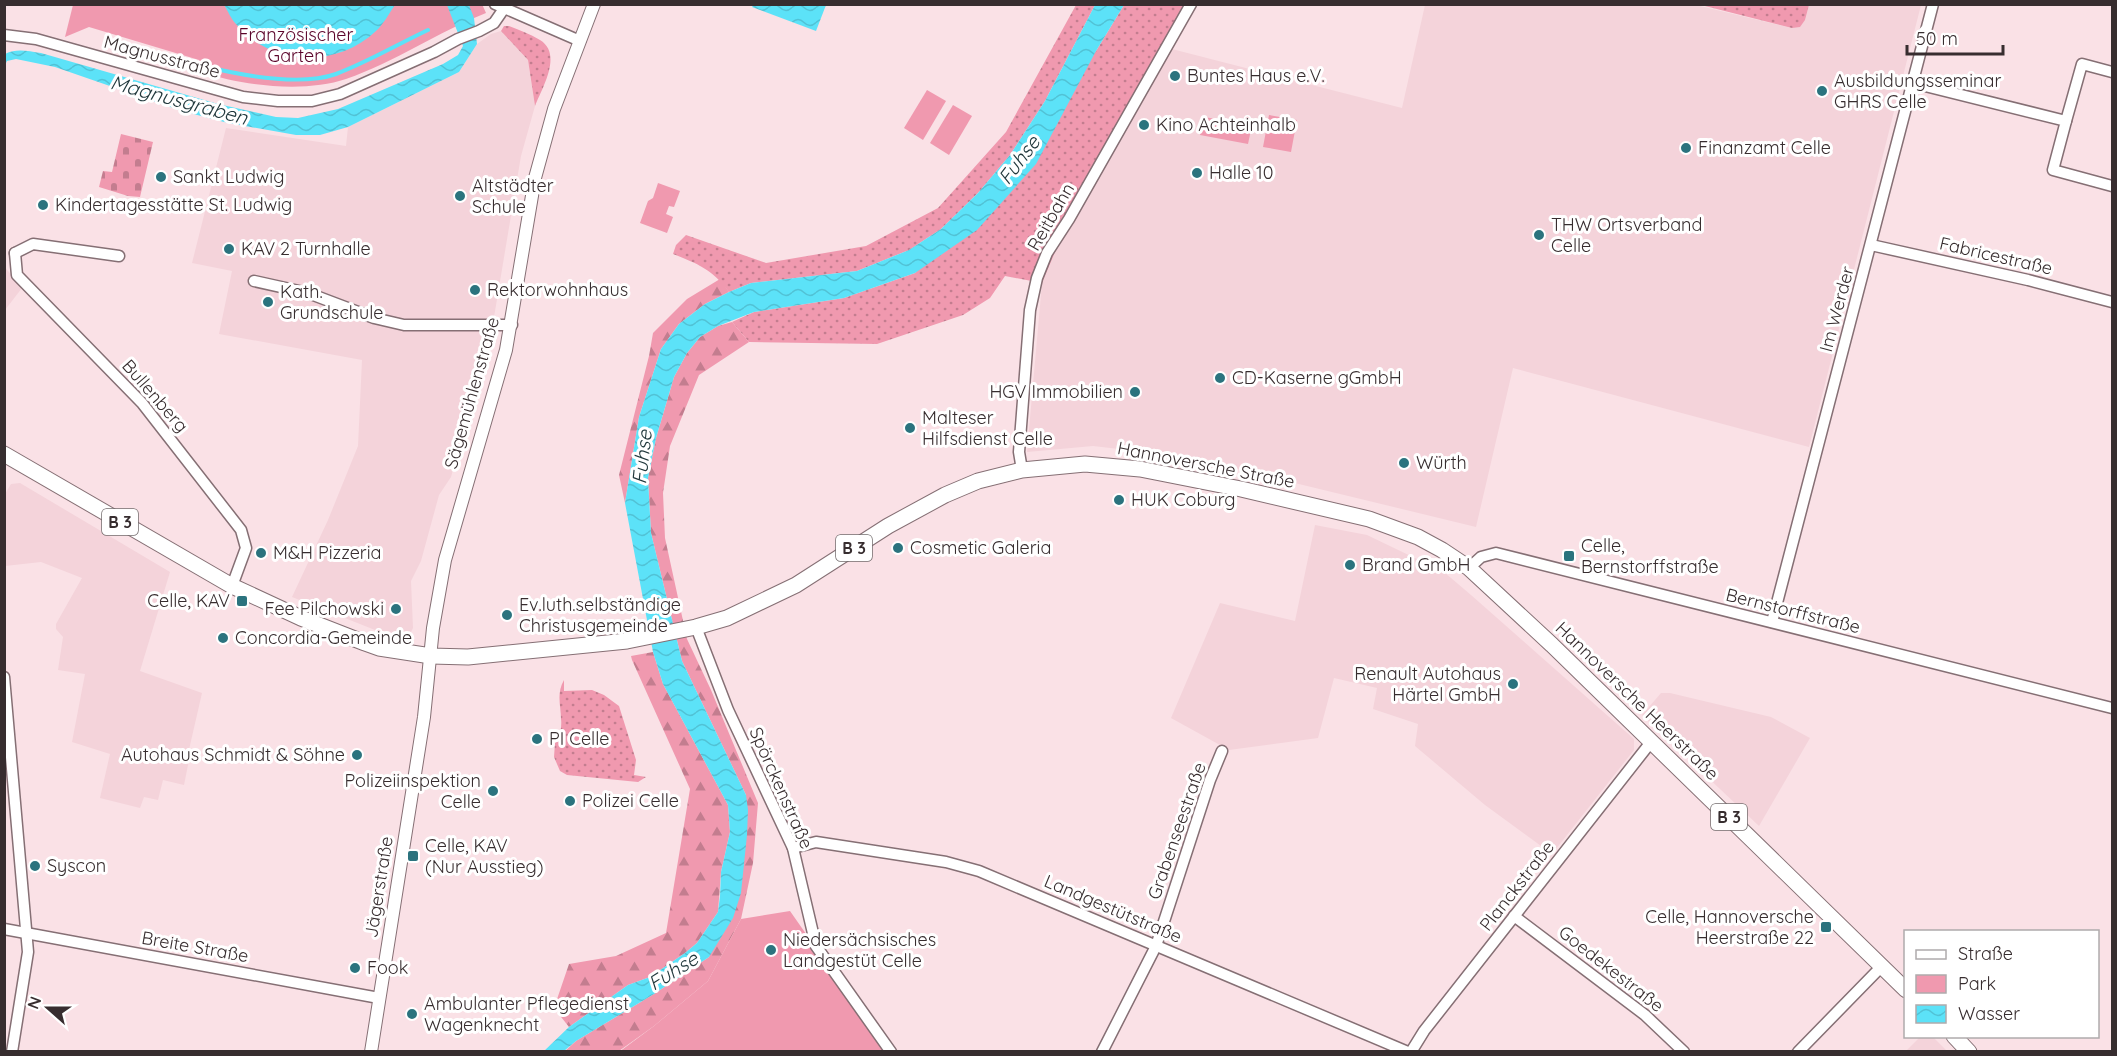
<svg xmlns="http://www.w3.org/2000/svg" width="2117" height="1056" viewBox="0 0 2117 1056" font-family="Quicksand,sans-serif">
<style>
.built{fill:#f4d3da}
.grass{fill:url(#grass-dots)}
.forest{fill:url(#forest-firs)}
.cemetery{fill:url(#cemetery-stones)}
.park{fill:#f099af}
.water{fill:url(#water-waves)}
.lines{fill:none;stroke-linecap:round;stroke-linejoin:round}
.stream{stroke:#5ce2f8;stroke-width:4}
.minor-casing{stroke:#856f74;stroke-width:13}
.tertiary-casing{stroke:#856f74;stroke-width:14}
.primary-casing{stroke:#856f74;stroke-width:17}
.minor{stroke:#fff;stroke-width:10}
.tertiary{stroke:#fff;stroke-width:12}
.primary{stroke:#fff;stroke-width:15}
.poi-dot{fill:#2b737e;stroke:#fff;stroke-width:2}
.labels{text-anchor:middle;stroke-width:6;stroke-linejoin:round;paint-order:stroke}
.shield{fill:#fff;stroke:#736c6d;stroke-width:1.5}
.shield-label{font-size:16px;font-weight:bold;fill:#372d2f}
.park-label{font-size:18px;fill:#5b042a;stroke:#fff}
.street-label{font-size:18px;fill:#372d2f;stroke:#fff}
.poi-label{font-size:18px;fill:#372d2f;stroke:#fff;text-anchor:start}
.water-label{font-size:20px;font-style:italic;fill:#21383c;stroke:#fff}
</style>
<defs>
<pattern id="grass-dots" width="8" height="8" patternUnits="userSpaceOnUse" patternTransform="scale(1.5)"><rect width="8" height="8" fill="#f099af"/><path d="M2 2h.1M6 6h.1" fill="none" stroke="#c37d8f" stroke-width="1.8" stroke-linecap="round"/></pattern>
<pattern id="forest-firs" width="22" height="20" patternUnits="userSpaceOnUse" patternTransform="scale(1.5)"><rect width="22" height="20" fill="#f099af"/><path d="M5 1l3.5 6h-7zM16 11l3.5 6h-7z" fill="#c37d8f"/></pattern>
<pattern id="cemetery-stones" width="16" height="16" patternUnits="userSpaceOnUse" patternTransform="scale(1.5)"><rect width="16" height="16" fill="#f099af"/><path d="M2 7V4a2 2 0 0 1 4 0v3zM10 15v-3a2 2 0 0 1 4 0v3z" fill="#c37d8f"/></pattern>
<pattern id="water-waves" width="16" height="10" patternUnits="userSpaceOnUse" patternTransform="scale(1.5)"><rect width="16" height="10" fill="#5ce2f8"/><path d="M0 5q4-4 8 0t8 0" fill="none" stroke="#51c2d5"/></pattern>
</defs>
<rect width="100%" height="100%" fill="#fae1e6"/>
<g class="built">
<polygon points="1425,5 1696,5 1792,28 1805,20 1809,5 1921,5 1809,447 1513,368 1476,527 1188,457 1093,446 1027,452 1042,283 1069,219 1168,48 1402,108"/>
<polygon points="501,31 528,60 535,106 521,156 492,329 451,477 439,495 421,561 411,581 413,628 411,632 389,634 375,630 292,597 328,520 358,446 362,360 219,334 232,271 192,263 226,128 346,146 348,127 459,72 477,44 491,34"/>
<polygon points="4,266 22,288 5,310 4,310"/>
<polygon points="20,483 170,572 140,671 202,693 188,754 190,755 184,785 163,780 158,800 144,797 140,808 100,798 110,754 72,742 85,674 58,670 63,637 56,629 56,624 82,578 41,562 5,566 5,494 11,484"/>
<polygon points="1315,525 1367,535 1444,572 1471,595 1634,739 1634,750 1552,854 1485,805 1415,746 1418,724 1373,709 1377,688 1334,678 1318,738 1229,750 1171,718 1220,603 1295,621"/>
<polygon points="1661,693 1670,693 1771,717 1810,738 1759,826 1642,715"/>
<polygon points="1920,1037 1933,1037 1947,1051 1906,1051"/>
</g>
<g class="grass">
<path d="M1076,5H1095L1045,101L1010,155L978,193L941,229L909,250L857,271L751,283L729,292C712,269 698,264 673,254L676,245L686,235L766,263L866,246L938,208L1006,132Z"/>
<polygon points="1124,5 1189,5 1069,219 1042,283 1005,276 990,298 963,315 877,344 749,342 732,322 754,312 844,298 915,273 1096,51"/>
<polygon points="1701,5 1701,4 1809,5 1805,20 1800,27 1792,28"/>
<path d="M504,26H509C519,30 530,34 540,40C563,54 542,88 535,106L528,60L501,31Z"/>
<path d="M564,680V691L592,690L604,695L619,706L636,760L634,775L646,777L638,782L567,775L560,771L554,757L555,743L559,740C560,733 562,726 561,719C561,706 556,694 564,680Z"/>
</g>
<g class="forest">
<polygon points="720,279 729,292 705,304 679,324 661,349 639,417 625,503 619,475 649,356 653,333 687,299"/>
<polygon points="732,322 749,342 699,375 670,446 663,493 665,538 687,639 711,690 758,803 753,863 741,919 708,981 654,1026 619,1051 564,1052 576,1041 654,994 709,957 746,795 682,661 651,533 648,478 656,438 674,377 687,353 700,337 718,326"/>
<polygon points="653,652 663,684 728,805 730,832 721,872 718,912 697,943 685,953 650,977 628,985 569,1027 554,1008 569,964 616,956 666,933 690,789 632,660 631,656"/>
</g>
<polygon class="cemetery" points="121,134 153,142 140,197 128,196 99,187 103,171 112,172"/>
<g class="park">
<path d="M482,4L486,13C438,32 395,62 346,79C305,93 242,86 202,72L199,60L89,27L65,37L73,5Z"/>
<polygon points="927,90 946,101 923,140 904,128"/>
<polygon points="953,105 972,116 949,155 930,143"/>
<polygon points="1269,115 1297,120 1291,152 1263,147"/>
<polygon points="1204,117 1252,125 1248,144 1200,135"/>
<polygon points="658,183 680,191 674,207 669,206 666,214 673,217 667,233 640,223 648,201 653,198"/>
<polygon points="790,911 888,1051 619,1052 654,1026 708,981 741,919"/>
</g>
<g class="water">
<polygon points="754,4 826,4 826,5 816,31 752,7"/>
<path d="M224,5H395C389,13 384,24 376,31C337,68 272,67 236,24C231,19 228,11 224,5Z"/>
<path d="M447,5H469L474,18L477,44L459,72L348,127L320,135H296L228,123L182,111L55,67L16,59L7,61L5,65V54C17,48 27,51 41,53L218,104L276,117L298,118L338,109L443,64L458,55L463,46Z"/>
<polygon points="1095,5 1124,5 1096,51 1036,164 977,230 915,273 844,298 754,312 718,326 700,337 687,353 674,377 656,438 648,478 651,533 682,661 746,795 748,810 747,835 741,893 733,918 709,957 654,994 576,1041 564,1051 543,1052 569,1027 628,985 650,977 685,953 697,943 718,912 720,896 721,872 730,832 728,805 663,684 653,652 625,503 639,417 661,349 679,324 705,304 729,292 751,283 857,271 909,250 941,229 978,193 1010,155 1045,101"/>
</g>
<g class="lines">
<path class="stream" d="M203,66C240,75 299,87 336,74C368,62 398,44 428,30"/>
<g class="minor-casing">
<g id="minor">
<polyline points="495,4 580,41"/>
<polyline points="4,35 36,39 243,97 278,101 312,101 340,94 434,52 458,39 479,31 494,23 503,10"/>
<polyline points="1913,83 2066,121 2053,170 2112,186"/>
<polyline points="2066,121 2082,64 2112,72"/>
<polyline points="1871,245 2028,280 2112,302"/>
<polyline points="15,253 17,275 142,403 241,530 246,548 232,586"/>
<polyline points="15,253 33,244 119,256"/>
<polyline points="254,281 308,293 374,318 404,325 512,325"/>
<polyline points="1022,470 1019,452 1030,310 1037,278 1047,253 1069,219 1191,4"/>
<polyline points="1469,568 1481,557 1496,553 2112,708"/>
<polyline points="1772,622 1933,4"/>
<polyline points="696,627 728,710 793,848 816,946 891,1052"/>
<polyline points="4,677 28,952 12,1052"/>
<polyline points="793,848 816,842 946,862 979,871 1408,1052"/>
<polyline points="1514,916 1645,1015 1684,1052"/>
<polyline points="4,929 379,998"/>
<polyline points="1102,1052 1156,946 1210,780 1222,751"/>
<polyline points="1411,1052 1424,1031 1651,742"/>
<polyline points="1798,1052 1881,967"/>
</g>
</g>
<g class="tertiary-casing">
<polyline id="tertiary" points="371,1052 424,717 433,628 445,560 506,350 535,178 554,109 594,4"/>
</g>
<g class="primary-casing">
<g id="primary">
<polyline points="4,454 232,586 301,618 365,643 379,648 431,656 468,657 627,641 696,627 727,618 796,585 888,526 945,495 978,481 1022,470 1085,464 1140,469 1241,489 1369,519 1418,537 1442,550 1469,568 1552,645 1906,990"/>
<polyline points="1954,1036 1969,1052"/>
</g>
</g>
<use href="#minor" class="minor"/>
<use href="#tertiary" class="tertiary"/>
<use href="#primary" class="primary"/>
</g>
<g class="poi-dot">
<circle cx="1175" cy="76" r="6"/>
<circle cx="1822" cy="91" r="6"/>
<circle cx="1144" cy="125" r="6"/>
<circle cx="1686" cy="148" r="6"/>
<circle cx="1197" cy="173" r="6"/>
<circle cx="161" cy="177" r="6"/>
<circle cx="460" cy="196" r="6"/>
<circle cx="43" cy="205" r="6"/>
<circle cx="1539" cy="235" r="6"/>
<circle cx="229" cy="249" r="6"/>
<circle cx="475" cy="290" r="6"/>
<circle cx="268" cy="302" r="6"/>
<circle cx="1220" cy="378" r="6"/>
<circle cx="1135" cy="392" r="6"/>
<circle cx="910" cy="428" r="6"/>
<circle cx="1404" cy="463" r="6"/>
<circle cx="1119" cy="500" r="6"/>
<circle cx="898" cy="548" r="6"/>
<circle cx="261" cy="553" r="6"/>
<rect x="1563" y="550" width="12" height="12" rx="3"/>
<circle cx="1350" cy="565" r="6"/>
<rect x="236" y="595" width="12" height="12" rx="3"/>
<circle cx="396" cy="609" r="6"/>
<circle cx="507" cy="615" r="6"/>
<circle cx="223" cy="638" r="6"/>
<circle cx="1513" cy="684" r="6"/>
<circle cx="537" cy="739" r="6"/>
<circle cx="357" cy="755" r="6"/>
<circle cx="493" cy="791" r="6"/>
<circle cx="570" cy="801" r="6"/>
<rect x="407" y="850" width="12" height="12" rx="3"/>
<circle cx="35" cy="866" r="6"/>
<rect x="1820" y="921" width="12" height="12" rx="3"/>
<circle cx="771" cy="950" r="6"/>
<circle cx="355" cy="968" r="6"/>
<circle cx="412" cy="1014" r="6"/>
</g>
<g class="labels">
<g class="shield">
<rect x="102" y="509" width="36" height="26" rx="4.5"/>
<rect x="836" y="535" width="36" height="26" rx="4.5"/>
<rect x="1711" y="804" width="36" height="26" rx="4.5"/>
</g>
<g class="shield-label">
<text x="120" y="528">B 3</text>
<text x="854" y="554">B 3</text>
<text x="1729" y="823">B 3</text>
</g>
<g class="park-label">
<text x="296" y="41">Französischer<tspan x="296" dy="21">Garten</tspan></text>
</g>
<g class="street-label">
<text transform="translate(162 57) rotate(15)" y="6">Magnusstraße</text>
<text transform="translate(1051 217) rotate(-60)" y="6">Reitbahn</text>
<text transform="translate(1996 256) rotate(13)" y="6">Fabricestraße</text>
<text transform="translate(1837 309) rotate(-75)" y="6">Im Werder</text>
<text transform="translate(472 393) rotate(-74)" y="6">Sägemühlenstraße</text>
<text transform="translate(155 396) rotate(49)" y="6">Bullenberg</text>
<text transform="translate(1206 465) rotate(11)" y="6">Hannoversche Straße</text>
<text transform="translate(1793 611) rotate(14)" y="6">Bernstorffstraße</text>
<text transform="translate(1637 701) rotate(44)" y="6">Hannoversche Heerstraße</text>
<text transform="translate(781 788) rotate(66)" y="6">Spörckenstraße</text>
<text transform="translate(1177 831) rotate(-71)" y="6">Grabenseestraße</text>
<text transform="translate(1517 886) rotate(-52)" y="6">Planckstraße</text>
<text transform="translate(379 887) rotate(-81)" y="6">Jägerstraße</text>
<text transform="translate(1113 909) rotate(23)" y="6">Landgestütstraße</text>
<text transform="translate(195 947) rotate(10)" y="6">Breite Straße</text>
<text transform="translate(1611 969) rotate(38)" y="6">Goedekestraße</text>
</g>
<g class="poi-label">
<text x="1187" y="82">Buntes Haus e.V.</text>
<text x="1834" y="87">Ausbildungsseminar<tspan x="1834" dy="21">GHRS Celle</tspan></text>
<text x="1156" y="131">Kino Achteinhalb</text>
<text x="1698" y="154">Finanzamt Celle</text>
<text x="1209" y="179">Halle 10</text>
<text x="173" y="183">Sankt Ludwig</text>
<text x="472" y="192">Altstädter<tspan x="472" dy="21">Schule</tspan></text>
<text x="55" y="211">Kindertagesstätte St. Ludwig</text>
<text x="1551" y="231">THW Ortsverband<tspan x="1551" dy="21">Celle</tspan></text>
<text x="241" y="255">KAV 2 Turnhalle</text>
<text x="487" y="296">Rektorwohnhaus</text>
<text x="280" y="298">Kath.<tspan x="280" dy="21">Grundschule</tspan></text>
<text x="1232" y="384">CD-Kaserne gGmbH</text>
<text x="1123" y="398" text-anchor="end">HGV Immobilien</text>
<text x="922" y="424">Malteser<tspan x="922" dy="21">Hilfsdienst Celle</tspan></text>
<text x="1416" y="469">Würth</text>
<text x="1131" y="506">HUK Coburg</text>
<text x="1581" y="552">Celle,<tspan x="1581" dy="21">Bernstorffstraße</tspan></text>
<text x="910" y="554">Cosmetic Galeria</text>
<text x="273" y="559">M&amp;H Pizzeria</text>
<text x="1362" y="571">Brand GmbH</text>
<text x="230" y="607" text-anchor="end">Celle, KAV</text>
<text x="519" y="611">Ev.luth.selbständige<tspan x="519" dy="21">Christusgemeinde</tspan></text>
<text x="384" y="615" text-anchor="end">Fee Pilchowski</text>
<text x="235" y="644">Concordia-Gemeinde</text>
<text x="1501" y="680" text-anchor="end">Renault Autohaus<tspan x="1501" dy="21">Härtel GmbH</tspan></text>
<text x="549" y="745">PI Celle</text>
<text x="345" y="761" text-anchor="end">Autohaus Schmidt &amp; Söhne</text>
<text x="481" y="787" text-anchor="end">Polizeiinspektion<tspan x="481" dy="21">Celle</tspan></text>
<text x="582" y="807">Polizei Celle</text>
<text x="425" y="852">Celle, KAV<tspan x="425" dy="21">(Nur Ausstieg)</tspan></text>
<text x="47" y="872">Syscon</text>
<text x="1814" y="923" text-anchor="end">Celle, Hannoversche<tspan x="1814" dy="21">Heerstraße 22</tspan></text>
<text x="783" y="946">Niedersächsisches<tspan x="783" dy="21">Landgestüt Celle</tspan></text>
<text x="367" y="974">Fook</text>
<text x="424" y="1010">Ambulanter Pflegedienst<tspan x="424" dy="21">Wagenknecht</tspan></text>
</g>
<g class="water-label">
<text transform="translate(179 100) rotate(15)" y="7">Magnusgraben</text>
<text transform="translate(1019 160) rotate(-53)" y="7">Fuhse</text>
<text transform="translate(642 457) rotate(-84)" y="7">Fuhse</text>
<text transform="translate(673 971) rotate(-32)" y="7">Fuhse</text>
</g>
</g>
<rect width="2117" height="1056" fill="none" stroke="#372d2f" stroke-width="12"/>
<rect x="1904" y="930" width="195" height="108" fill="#ffffff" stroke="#afabac" stroke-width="1.5"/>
<rect x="1916" y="950" width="30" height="9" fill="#ffffff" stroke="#afabac" stroke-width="1.5"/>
<text x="1958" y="960" font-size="18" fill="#372d2f">Straße</text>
<rect x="1916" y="975" width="30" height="18" fill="#f099af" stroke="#afabac" stroke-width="1.5"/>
<text x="1958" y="990" font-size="18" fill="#372d2f">Park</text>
<rect x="1916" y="1005" width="30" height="18" fill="url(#water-waves)" stroke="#afabac" stroke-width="1.5"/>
<text x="1958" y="1020" font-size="18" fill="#372d2f">Wasser</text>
<g transform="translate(48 1008) rotate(291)" stroke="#ffffff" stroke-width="4.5" paint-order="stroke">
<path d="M0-4.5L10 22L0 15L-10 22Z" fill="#372d2f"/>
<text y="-9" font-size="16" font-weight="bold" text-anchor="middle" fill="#372d2f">N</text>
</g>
<path d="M1907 45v9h96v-9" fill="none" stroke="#372d2f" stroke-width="3"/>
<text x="1916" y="45" font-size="18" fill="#372d2f" stroke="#ffffff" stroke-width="4.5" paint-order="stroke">50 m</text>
</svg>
